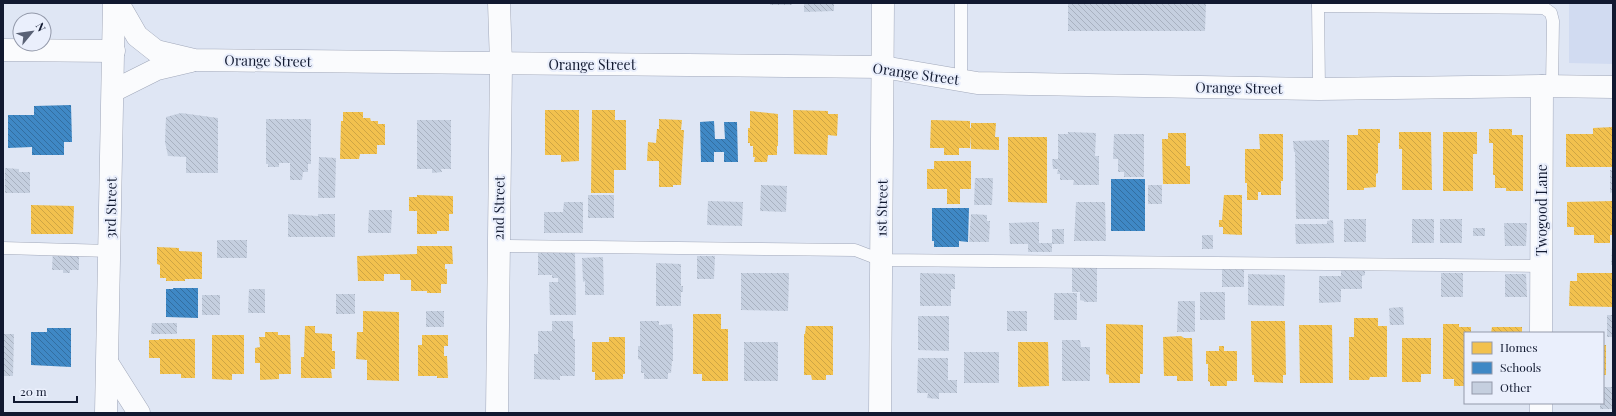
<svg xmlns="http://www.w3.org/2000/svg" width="1616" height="416" viewBox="0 0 1616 416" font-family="'Playfair Display',serif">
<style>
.built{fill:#d1dbf1}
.homes{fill:url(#homes-back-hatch)}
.schools{fill:url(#schools-back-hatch)}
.building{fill:url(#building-back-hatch)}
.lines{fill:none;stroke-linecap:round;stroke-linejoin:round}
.service-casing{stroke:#a1a8ba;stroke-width:13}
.minor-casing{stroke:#a1a8ba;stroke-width:23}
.tertiary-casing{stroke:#a1a8ba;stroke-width:23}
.secondary-casing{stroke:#a1a8ba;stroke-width:23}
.service{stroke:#fafbfd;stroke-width:12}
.minor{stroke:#fafbfd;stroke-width:22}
.tertiary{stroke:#fafbfd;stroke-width:22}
.secondary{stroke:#fafbfd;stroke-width:22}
.labels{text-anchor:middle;stroke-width:4;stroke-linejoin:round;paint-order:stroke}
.street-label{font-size:14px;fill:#111930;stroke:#eaeffc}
</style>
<defs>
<pattern id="homes-back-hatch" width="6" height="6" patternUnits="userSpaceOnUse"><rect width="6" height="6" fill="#f2c14e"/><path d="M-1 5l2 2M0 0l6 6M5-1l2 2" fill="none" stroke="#cea544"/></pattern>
<pattern id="schools-back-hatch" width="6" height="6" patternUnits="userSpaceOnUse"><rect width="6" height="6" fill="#3f88c5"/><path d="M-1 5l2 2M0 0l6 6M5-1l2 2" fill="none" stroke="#336ea0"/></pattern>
<pattern id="building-back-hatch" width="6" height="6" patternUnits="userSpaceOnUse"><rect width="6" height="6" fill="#c5cfdf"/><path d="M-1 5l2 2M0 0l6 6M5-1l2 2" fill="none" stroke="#a8b1c0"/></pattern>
</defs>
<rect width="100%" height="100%" fill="#dfe6f4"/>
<polygon class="built" points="1569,3 1613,3 1613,64 1569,63"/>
<g class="homes">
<polygon points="545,110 579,110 579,161 561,162 561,155 545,155"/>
<polygon points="592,110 615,110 615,120 626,120 626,170 614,170 614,193 591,193"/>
<polygon points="793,110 828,111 828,114 838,114 837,136 828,135 827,155 794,154"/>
<polygon points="750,111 778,114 778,146 777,146 777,155 768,155 767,162 754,162 755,157 753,157 753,146 750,146 750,143 748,143 748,128 750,128"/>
<polygon points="343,112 363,112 363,118 370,118 371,121 378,121 378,124 385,124 385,145 377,145 377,154 360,154 359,159 340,159 341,121 343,121"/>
<polygon points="659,119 682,120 681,130 684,130 681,185 673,185 673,187 659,187 659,161 647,161 648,142 656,143 657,129 659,129"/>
<polygon points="931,120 970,121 970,128 971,128 971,123 996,123 995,137 999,137 999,150 971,149 971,136 970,148 959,148 959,155 944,155 944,148 930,148"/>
<polygon points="1613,127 1613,167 1566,167 1566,134 1593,134 1593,128"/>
<polygon points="1358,129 1380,129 1380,143 1378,143 1378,173 1376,174 1376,187 1364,188 1364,190 1347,190 1347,135 1358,135"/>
<polygon points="1489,129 1512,129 1512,135 1523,135 1523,191 1506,191 1506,188 1495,188 1495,175 1493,175 1493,143 1489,143"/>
<polygon points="1399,132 1431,132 1432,190 1402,190 1402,149 1399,149"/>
<polygon points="1443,132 1477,132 1477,154 1473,154 1473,191 1443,191"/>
<polygon points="1168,133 1186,133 1186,166 1190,166 1190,184 1163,184 1162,139 1168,139"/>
<polygon points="1259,134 1283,134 1283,181 1281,181 1281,195 1261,195 1261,192 1258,192 1258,200 1247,200 1247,183 1245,183 1245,149 1260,149"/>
<polygon points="1008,137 1047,137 1047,203 1008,202"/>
<polygon points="934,161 971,161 971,189 960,189 960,204 947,204 947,189 927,189 927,169 934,169"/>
<polygon points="417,195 453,196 453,214 449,214 449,231 437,231 437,234 417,234 417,211 409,211 409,197 417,197"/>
<polygon points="1224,195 1242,195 1242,235 1223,234 1223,227 1219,227 1219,220 1222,220"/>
<polygon points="1613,201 1613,235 1610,235 1610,243 1594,243 1594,235 1574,235 1574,227 1567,227 1567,202"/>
<polygon points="31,205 74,206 73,234 31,234"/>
<polygon points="417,246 452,246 453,264 445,264 445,269 447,269 447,284 441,284 441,293 427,293 427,291 411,291 411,280 400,280 400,274 384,274 384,281 358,281 357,256 417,254"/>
<polygon points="157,247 179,248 179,251 202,252 202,279 185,279 185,281 166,281 166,278 160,278 160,265 157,264"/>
<polygon points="1577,273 1613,273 1613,307 1569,306 1570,281 1577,281"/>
<polygon points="363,311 399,312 399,381 367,380 367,360 356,359 357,332 363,332"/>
<polygon points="693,314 721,314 721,329 728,329 728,381 702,381 702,374 693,374"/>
<polygon points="1354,318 1378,318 1378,326 1387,326 1387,377 1370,377 1369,380 1349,380 1349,337 1354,337"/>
<polygon points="1251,321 1285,321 1286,375 1283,375 1283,383 1254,382 1254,375 1252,375"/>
<polygon points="1106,324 1143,325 1143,374 1140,374 1140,383 1109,383 1109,375 1106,374"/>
<polygon points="1443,324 1459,324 1459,327 1471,327 1471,333 1465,333 1465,386 1454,386 1454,379 1443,379"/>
<polygon points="1299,325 1332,325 1333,383 1300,383"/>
<polygon points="305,326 315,326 315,333 332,334 332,351 335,351 335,369 331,369 332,378 301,378 301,357 304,357"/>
<polygon points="806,326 833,326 833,375 826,375 826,380 812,380 811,375 804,375 804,334 805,334"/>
<polygon points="1492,327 1522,327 1522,333 1491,333"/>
<polygon points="265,332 278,332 278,335 290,335 291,374 279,374 279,379 260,380 260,363 255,363 255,348 260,347 259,337 265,337"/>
<polygon points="212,335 244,335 244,374 232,374 232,380 212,379"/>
<polygon points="422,335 448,335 448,346 444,346 444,356 447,356 448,378 437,378 437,376 418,376 418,345 422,345"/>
<polygon points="1181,336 1184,338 1192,338 1193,381 1177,381 1177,376 1164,376 1163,337"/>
<polygon points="609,337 625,337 625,374 623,374 623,379 595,380 595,372 592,372 592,342 609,342"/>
<polygon points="1402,338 1431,338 1431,374 1421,374 1421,382 1402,382"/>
<polygon points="159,339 195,339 195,378 181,378 181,374 160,374 160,358 149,358 149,340 159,340"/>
<polygon points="1018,342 1048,342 1049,386 1018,387"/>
<rect x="1603" y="345" width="3" height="30"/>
<polygon points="1219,346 1224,346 1224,351 1237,351 1237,381 1227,381 1227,386 1210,386 1210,382 1208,381 1208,364 1206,364 1206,351 1219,351"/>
</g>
<g class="schools">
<polygon points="71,105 72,142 64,142 64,155 32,155 32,147 8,148 8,115 34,115 34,106"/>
<polygon points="714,121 715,139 725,139 724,122 737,122 738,162 724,162 724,152 714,152 714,162 701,162 700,122"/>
<rect x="1111" y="179" width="34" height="52"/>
<polygon points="932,208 969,208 968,242 959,241 959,247 934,247 934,241 932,241"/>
<polygon points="173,288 198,288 198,318 166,317 166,289 173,289"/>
<polygon points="47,328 71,328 71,367 31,365 31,332 47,332"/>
</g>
<g class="building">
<rect x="770" y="3" width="22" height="2"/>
<polygon points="804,3 834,3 834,11 804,12"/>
<polygon points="1068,3 1206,3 1205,31 1068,31"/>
<polygon points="181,113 218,118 218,173 186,173 186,157 168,156 165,142 166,117"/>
<polygon points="266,119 311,119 311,164 308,164 308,172 303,172 302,180 290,180 290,163 279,163 279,167 268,167 268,164 266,164"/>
<polygon points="417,120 451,120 451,169 441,169 442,172 432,173 432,169 417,169"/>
<polygon points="1068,132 1096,133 1095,156 1099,156 1099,185 1073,185 1074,180 1060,180 1060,174 1057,174 1058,169 1053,169 1052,159 1058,159 1058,134 1068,134"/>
<polygon points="1114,134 1144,134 1144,177 1124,177 1124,172 1118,172 1118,159 1113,159"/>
<polygon points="1329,140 1329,219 1296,219 1295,152 1294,152 1293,141"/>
<polygon points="319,157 336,158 335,198 318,198"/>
<polygon points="5,168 19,169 19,172 30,172 30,193 5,193"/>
<polygon points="1610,170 1613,170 1613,192 1610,193"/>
<polygon points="975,178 993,178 992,205 974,205"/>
<polygon points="761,185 787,186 786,212 760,211"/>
<rect x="1148" y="185" width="14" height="19"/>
<rect x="588" y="195" width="26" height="23"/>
<polygon points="708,201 743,202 742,226 707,225"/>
<polygon points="564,202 583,202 583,233 544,233 544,212 563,212"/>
<polygon points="1076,202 1105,202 1106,241 1074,241"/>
<polygon points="369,210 392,210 391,233 368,233"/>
<polygon points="288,214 318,216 318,214 335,214 335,237 288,237"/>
<polygon points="971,214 987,215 987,221 990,221 989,242 969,242"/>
<rect x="1344" y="219" width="22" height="23"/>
<rect x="1412" y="219" width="22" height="24"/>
<rect x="1440" y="219" width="22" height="24"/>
<polygon points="1333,220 1334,243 1296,244 1295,224 1327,224 1327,221"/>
<polygon points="1039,222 1039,243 1052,243 1052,229 1064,229 1064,244 1052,244 1052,252 1028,252 1028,244 1010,244 1009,223"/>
<polygon points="1504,223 1527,223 1526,246 1505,246"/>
<rect x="1473" y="228" width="12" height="8"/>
<rect x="1202" y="235" width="11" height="14"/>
<rect x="217" y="240" width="30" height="18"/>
<polygon points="1612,246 1613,246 1613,265 1611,265"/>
<polygon points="53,250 79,251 79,270 70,270 70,273 63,273 63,270 52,270"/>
<polygon points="538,253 575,253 576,315 550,315 549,282 558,282 558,278 552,278 552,275 538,275"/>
<polygon points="697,256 715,256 714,279 697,279"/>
<polygon points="603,257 604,295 585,295 585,281 583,282 582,258"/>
<polygon points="656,263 681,264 681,286 683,286 683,292 681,292 681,306 656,306"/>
<polygon points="1072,266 1097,267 1097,302 1084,302 1084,301 1080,300 1080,292 1072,292"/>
<rect x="1222" y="266" width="22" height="21"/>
<polygon points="1341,266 1365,267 1365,275 1362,276 1362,289 1341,289 1341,302 1319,303 1319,276 1341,276"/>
<polygon points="741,273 789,273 788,311 741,310"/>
<polygon points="920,273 955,274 955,289 951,289 951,306 920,306"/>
<rect x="1441" y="273" width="22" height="24"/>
<polygon points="1248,274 1285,275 1284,306 1248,305"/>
<polygon points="1505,274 1526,274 1527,297 1505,297"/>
<polygon points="249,289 265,289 265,313 248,313"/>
<rect x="1200" y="292" width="25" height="28"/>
<rect x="1054" y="293" width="23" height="27"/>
<rect x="336" y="294" width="19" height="20"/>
<rect x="202" y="295" width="18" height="20"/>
<polygon points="1178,301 1195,301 1195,332 1177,332"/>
<polygon points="1403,307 1404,325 1390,325 1389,308"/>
<rect x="426" y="311" width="18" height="16"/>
<rect x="1007" y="311" width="20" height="20"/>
<rect x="1607" y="315" width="6" height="22"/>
<polygon points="918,316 949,316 949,351 918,350"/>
<polygon points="552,321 573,321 573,339 575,339 575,376 560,376 560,380 534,379 534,354 538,354 538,331 552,331"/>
<polygon points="640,321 659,321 659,325 672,324 672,328 673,328 673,361 672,361 671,373 668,373 668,379 644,379 644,373 641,373 641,360 638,359 638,346 640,346"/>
<polygon points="152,323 177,323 177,334 151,334"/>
<polygon points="3,334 14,334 13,376 3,376"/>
<polygon points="1062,340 1080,340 1081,347 1090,347 1090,381 1062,381"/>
<rect x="744" y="342" width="34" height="39"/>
<rect x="964" y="352" width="35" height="31"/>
<polygon points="918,358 948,358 948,380 957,380 957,393 939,393 939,399 927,398 928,393 917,393"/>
<polygon points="1603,387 1613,387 1613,409 1600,409 1600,403 1603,403"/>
</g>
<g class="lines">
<g class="service-casing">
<g id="service">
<polyline points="1318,3 1319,89"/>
<polyline points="1318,6 1544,8 1551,13 1553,21 1552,86"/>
<polyline points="961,80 961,3"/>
<polyline points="499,246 855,250 881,260 1542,266"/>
<polyline points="3,248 110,251"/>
</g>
</g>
<g class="minor-casing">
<g id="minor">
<polyline points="3,50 114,51"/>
<polyline points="1541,333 1542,86"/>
<polyline points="108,364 139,413"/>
<polyline points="497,413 501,64 499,3"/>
<polyline points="880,413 883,3"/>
<polyline points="1541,413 1541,403"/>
</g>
</g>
<g class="tertiary-casing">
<g id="tertiary">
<polyline points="118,3 137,36 156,51 194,60 883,67 977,83 1319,89 1542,86 1613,87"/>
<polyline points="113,91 157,69 191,61"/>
</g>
</g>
<g class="secondary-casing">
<polyline id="secondary" points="106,413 114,3"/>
</g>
<use href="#service" class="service"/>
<use href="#minor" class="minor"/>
<use href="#tertiary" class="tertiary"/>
<use href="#secondary" class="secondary"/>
</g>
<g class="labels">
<g class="street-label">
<text transform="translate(268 61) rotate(1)" y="5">Orange Street</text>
<text x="592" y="70">Orange Street</text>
<text transform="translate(916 74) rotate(8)" y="5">Orange Street</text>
<text transform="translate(1239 88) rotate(1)" y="5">Orange Street</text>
<text transform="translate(111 208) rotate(-89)" y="5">3rd Street</text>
<text transform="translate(499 208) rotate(-89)" y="5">2nd Street</text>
<text transform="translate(882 208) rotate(-89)" y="5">1st Street</text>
<text transform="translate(1542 210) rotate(-90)" y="5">Twogood Lane</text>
</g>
</g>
<rect width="1616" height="416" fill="none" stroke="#111930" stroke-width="8"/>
<rect x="1464" y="332" width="140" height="72" fill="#eaeffc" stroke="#9399aa"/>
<rect x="1472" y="342" width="20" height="12" fill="#f2c14e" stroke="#9399aa"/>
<text x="1500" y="352" font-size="12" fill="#111930">Homes</text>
<rect x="1472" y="362" width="20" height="12" fill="#3f88c5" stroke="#9399aa"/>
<text x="1500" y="372" font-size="12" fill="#111930">Schools</text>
<rect x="1472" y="382" width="20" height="12" fill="#c5cfdf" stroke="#9399aa"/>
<text x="1500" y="392" font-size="12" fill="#111930">Other</text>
<g transform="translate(32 32) rotate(61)"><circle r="19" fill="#eaeffc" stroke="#9399aa"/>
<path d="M0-3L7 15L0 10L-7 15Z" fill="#596175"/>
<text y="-6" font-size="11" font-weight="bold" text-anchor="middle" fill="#111930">N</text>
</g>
<path d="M14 396v6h63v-6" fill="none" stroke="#111930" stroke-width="2"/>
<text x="20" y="396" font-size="12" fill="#111930" stroke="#eaeffc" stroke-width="3" paint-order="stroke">20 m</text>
</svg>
